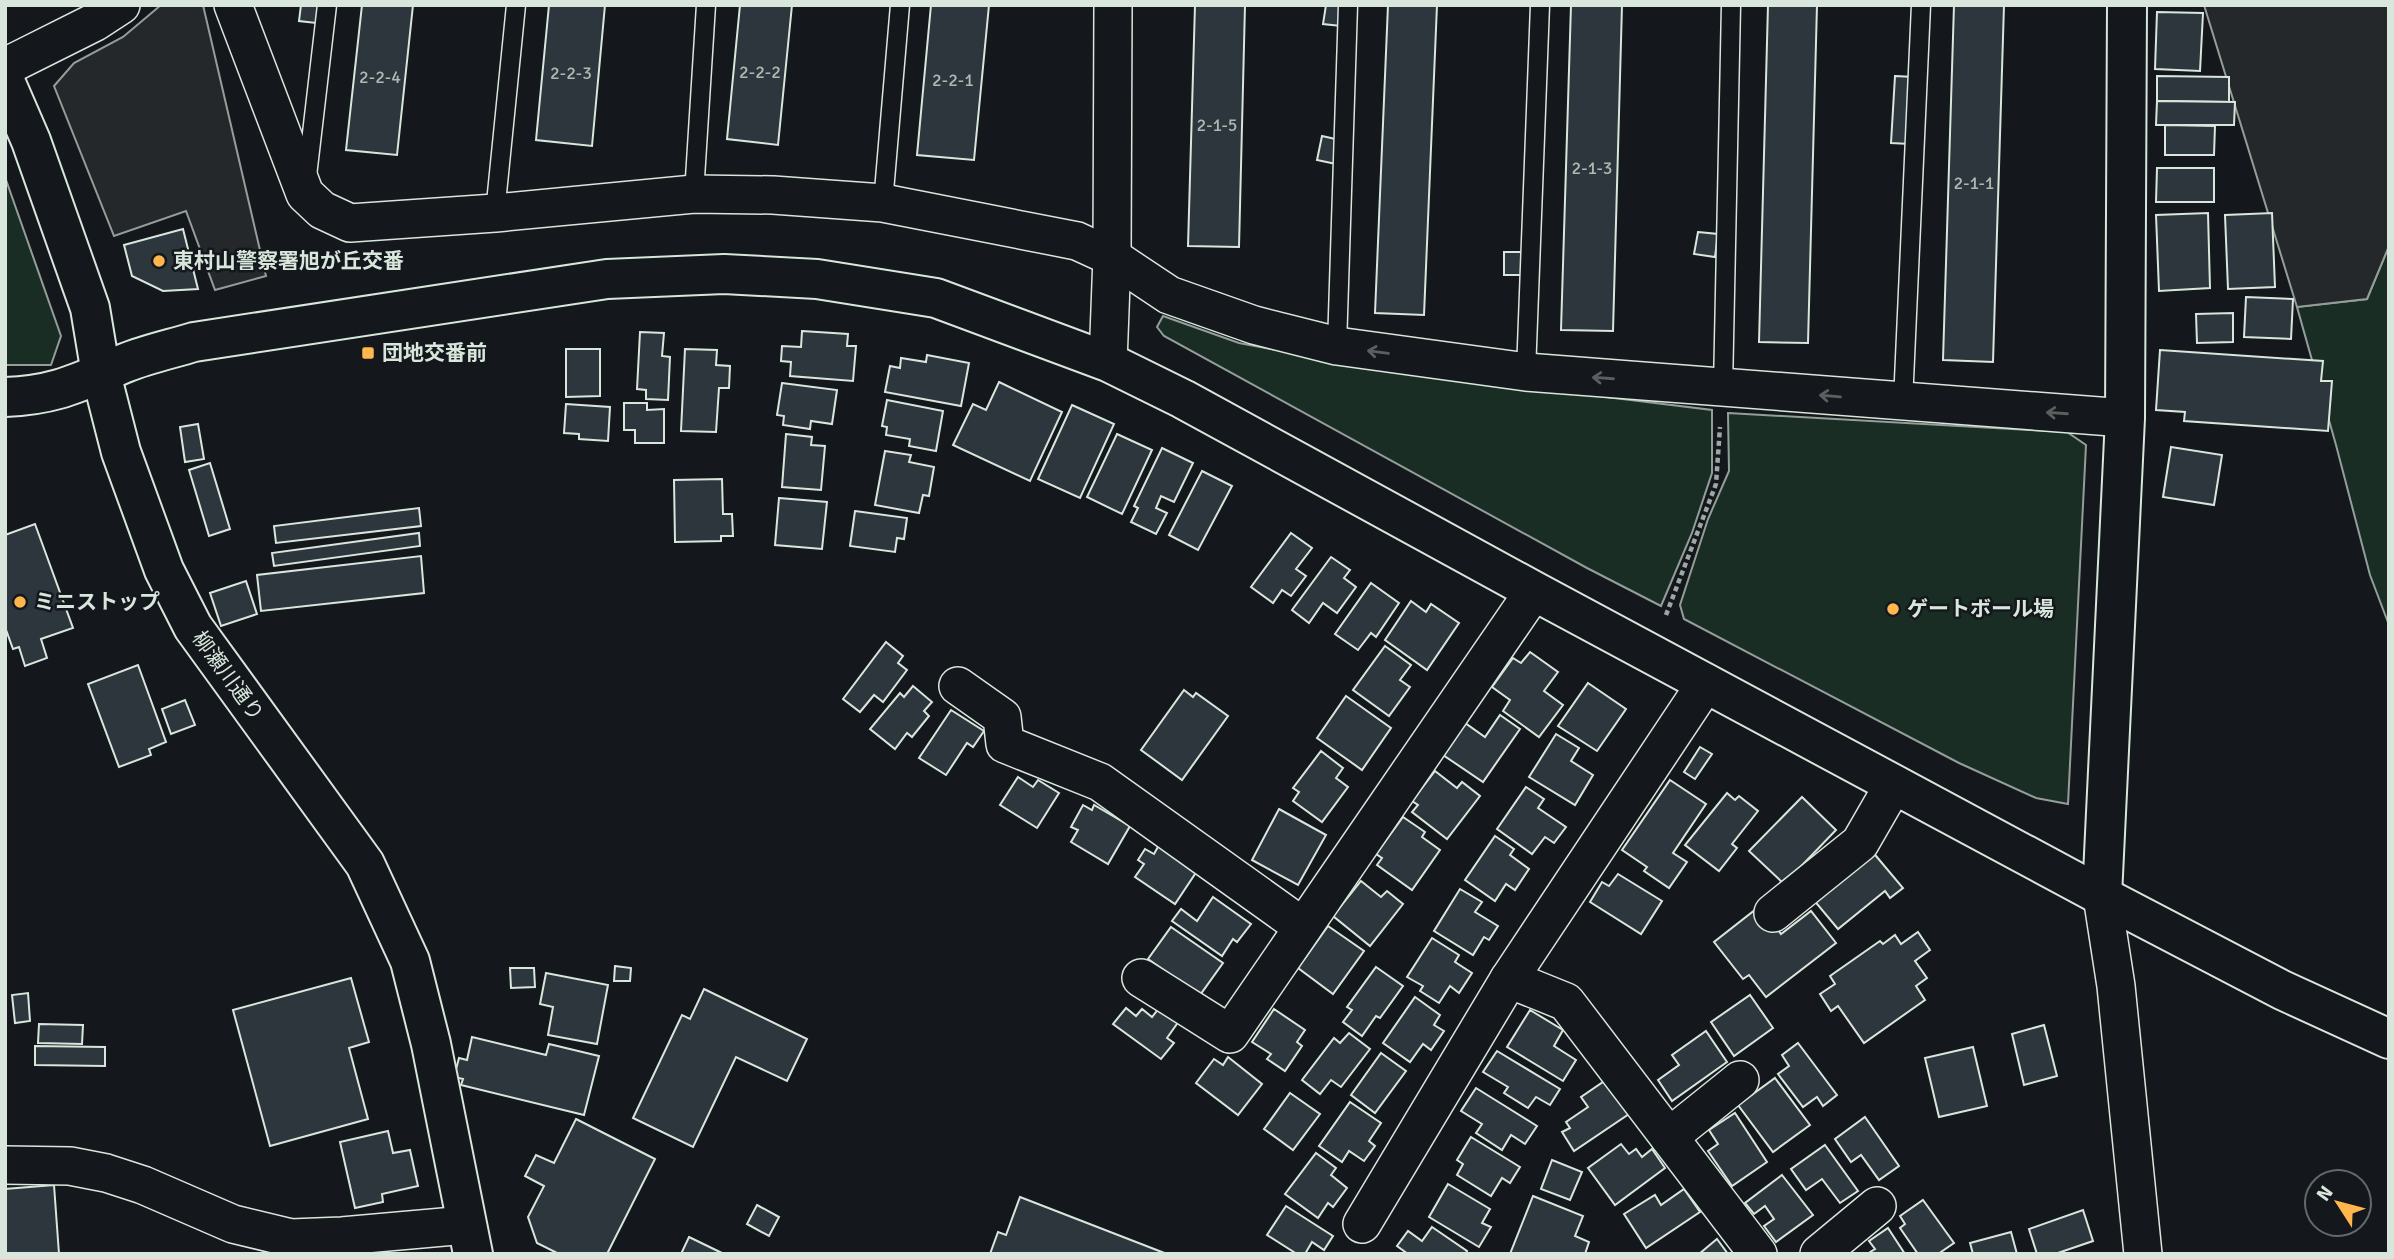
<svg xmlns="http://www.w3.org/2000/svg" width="2394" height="1259" viewBox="0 0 2394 1259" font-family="Signika,'Noto Sans JP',sans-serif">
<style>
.green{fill:#1a2d24;stroke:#939e99;stroke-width:2}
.parking{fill:#24282b;stroke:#939e99;stroke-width:2}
.building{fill:#2c363c;stroke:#d8e6dc;stroke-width:2}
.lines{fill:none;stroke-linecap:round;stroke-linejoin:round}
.service-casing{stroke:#d8e6dc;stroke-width:21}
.minor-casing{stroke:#d8e6dc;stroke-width:40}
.tertiary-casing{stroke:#d8e6dc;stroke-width:42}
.path{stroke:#9da8a2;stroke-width:4.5;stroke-dasharray:5 3.5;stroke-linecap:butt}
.service{stroke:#14181c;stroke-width:18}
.minor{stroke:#14181c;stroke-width:37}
.tertiary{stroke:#14181c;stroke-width:38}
.oneway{stroke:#59605f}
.poi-dot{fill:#ffb74d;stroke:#14181c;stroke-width:2.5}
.labels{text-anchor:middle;stroke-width:5;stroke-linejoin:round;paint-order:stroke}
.number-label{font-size:18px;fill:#adbab4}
.poi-label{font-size:21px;font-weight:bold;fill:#d8e6dc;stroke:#14181c;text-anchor:start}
.street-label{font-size:21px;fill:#d8e6dc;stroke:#14181c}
</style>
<rect width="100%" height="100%" fill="#14181c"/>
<g class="green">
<polygon points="5,177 61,336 51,365 5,365"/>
<polygon points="2389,246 2389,625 2370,575 2336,445 2297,307 2367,299"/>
<polygon points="1163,316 1239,343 1384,370 1712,410 1712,473 1692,533 1661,606 1587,568 1164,336 1157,327"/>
<polygon points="1728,413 2067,432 2086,445 2068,804 2036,798 1959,763 1684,619 1680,605 1708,519 1729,471"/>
</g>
<g class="parking">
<polygon points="161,5 203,5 266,276 215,290 186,211 114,236 54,86 74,63 123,37"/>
<polygon points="2204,5 2389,5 2389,246 2367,299 2297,307"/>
</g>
<g class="building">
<polygon points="301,5 318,5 316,23 299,21"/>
<polygon points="362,5 413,5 397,155 346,150"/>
<polygon points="549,5 605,5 592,146 536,140"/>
<polygon points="740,5 792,5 778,145 727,139"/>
<polygon points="931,5 989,5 974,160 917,155"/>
<polygon points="1195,5 1245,5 1239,247 1188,246"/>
<polygon points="1326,5 1344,5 1341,26 1323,24"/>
<polygon points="1388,5 1437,5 1424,315 1375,313"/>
<polygon points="1571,5 1622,5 1613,331 1561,330"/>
<polygon points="1768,5 1817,5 1808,343 1759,342"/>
<polygon points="1954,5 2004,5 1993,362 1943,360"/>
<polygon points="2157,12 2203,13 2200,71 2155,69"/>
<polygon points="1895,76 1914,77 1910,144 1891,143"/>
<polygon points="2157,76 2229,77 2229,102 2157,101"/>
<polygon points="2157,101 2235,102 2234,125 2156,125"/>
<polygon points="2165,125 2215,126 2214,155 2165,155"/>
<polygon points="1322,136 1340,140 1336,164 1317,160"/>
<polygon points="2157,168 2214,168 2214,202 2156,202"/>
<polygon points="2208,213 2210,288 2159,291 2156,215"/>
<polygon points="2272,213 2275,287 2228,289 2225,215"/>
<polygon points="183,229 198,289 163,291 132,276 124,245"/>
<polygon points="1698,232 1718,234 1715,257 1694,254"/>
<rect x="1504" y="252" width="26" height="23"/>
<polygon points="2246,297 2293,299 2291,339 2244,337"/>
<polygon points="2233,313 2233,342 2197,343 2196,314"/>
<polygon points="802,331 848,334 847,346 856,346 853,381 790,376 791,362 781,361 782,346 801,347"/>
<polygon points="640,332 664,333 662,356 670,357 668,400 646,399 646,390 637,389"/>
<polygon points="566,349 600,349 600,396 566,397"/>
<polygon points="685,349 717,350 716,365 730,366 729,388 719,388 716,432 681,431"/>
<polygon points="2160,350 2323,361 2321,381 2332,381 2328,431 2184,421 2185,412 2156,410"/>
<polygon points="927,355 969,363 961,406 885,392 890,366 900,368 901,358 926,362"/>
<polygon points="999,382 1062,412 1030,481 953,445 973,404 986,410"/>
<polygon points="782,383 837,390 832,424 811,421 810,429 783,425 784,416 777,415"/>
<polygon points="887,400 943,411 936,451 909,446 910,439 886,435 887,427 882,426"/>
<polygon points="624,403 647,403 647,410 664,409 664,443 635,443 635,430 624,430"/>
<polygon points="566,404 610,407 608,441 579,439 579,434 564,433"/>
<polygon points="1072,405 1114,424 1080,498 1038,479"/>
<polygon points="198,424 204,459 185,462 180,427"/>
<polygon points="786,434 812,437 811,445 825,446 821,490 782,487"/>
<polygon points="1117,434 1152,450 1122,514 1087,497"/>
<polygon points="2171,447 2222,455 2214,505 2163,497"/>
<polygon points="1162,448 1193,463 1174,502 1161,496 1156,508 1167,513 1156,534 1131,522 1138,508 1134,506"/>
<polygon points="885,451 911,455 909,462 934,467 929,496 923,495 919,513 875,505"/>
<polygon points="210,463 230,529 209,536 189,470"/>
<polygon points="1202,471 1232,486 1198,550 1169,535"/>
<polygon points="722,479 723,514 732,514 733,536 721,536 721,541 675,542 674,480"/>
<polygon points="779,498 827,502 822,549 775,545"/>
<polygon points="419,508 421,526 276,543 274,526"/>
<polygon points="855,511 907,518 904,539 897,538 895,552 850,546"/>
<polygon points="35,524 73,628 41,639 47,658 25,666 19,647 13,649 5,627 5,535"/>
<polygon points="419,533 420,546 274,566 272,553"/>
<polygon points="1291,533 1312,548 1296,569 1306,576 1291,596 1282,590 1273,603 1251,587"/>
<polygon points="421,556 424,593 261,611 257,575"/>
<polygon points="1331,557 1350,570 1344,578 1356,587 1337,613 1323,603 1309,623 1292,610"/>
<polygon points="246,581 257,614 221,626 210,593"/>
<polygon points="1371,583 1399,603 1376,637 1371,633 1358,650 1335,634"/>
<polygon points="1411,601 1426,612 1431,604 1459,623 1427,670 1385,640"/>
<polygon points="886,642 903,656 898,663 907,670 883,702 874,695 860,712 843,699"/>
<polygon points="1385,646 1411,665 1400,680 1410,687 1389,716 1353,690"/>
<polygon points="1530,652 1558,672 1544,691 1563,705 1539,737 1503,711 1510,700 1492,687 1513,658 1521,663"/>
<polygon points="138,665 166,742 149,749 151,755 119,767 88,684"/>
<polygon points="1588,683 1626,709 1597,751 1558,726"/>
<polygon points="913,686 932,702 924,711 929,716 912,737 907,733 895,749 870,729 900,693 904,697"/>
<polygon points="1184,690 1193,697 1196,693 1228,716 1182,780 1141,750"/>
<polygon points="1346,696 1391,728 1362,770 1317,738"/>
<polygon points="185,700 195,725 171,734 162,709"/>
<polygon points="951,710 984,731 973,747 967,743 946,775 919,758"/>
<polygon points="1500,715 1520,729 1483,782 1443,755 1465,723 1485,737"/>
<polygon points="1556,734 1579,748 1571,761 1593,775 1575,805 1529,777"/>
<polygon points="1700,747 1712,754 1695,779 1684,772"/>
<polygon points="1321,751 1343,768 1336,778 1348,787 1322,822 1293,801 1299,792 1293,788"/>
<polygon points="1435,771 1457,788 1462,782 1480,796 1447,839 1412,812 1418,805 1412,801"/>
<polygon points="1018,777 1033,787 1038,780 1059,793 1037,828 1000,805"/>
<polygon points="1670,780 1706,804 1673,853 1687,862 1669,888 1644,871 1647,867 1622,850"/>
<polygon points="1526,787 1544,799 1538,808 1566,827 1554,843 1545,837 1532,854 1497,829"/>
<polygon points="1727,793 1735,800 1739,796 1758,811 1732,844 1737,848 1719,871 1685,845"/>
<polygon points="1802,797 1836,830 1784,884 1749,851"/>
<polygon points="1083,805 1092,810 1094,805 1130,826 1108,864 1071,842 1078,830 1071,827"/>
<polygon points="1279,809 1326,835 1298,885 1252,860"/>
<polygon points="1403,817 1425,832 1422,837 1440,850 1412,890 1377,865 1382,858 1376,854"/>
<polygon points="1495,836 1514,849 1510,855 1529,869 1515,890 1506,884 1495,901 1465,880"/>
<polygon points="1159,845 1197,871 1175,904 1135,877 1144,864 1138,860 1145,849 1154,854"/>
<polygon points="1871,850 1903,888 1890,898 1885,891 1838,929 1812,898"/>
<polygon points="1618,874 1662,901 1641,934 1590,902 1602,882 1609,886"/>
<polygon points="1361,881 1381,897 1387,891 1403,904 1370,946 1333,916"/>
<polygon points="1460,889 1482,902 1475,912 1498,926 1489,940 1484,937 1473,955 1434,931"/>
<polygon points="1213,897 1251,924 1237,942 1233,939 1222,956 1172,921 1181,909 1197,921"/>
<polygon points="1760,906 1781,934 1811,911 1836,943 1766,997 1749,975 1743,979 1714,942"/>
<polygon points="1328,926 1364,951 1333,994 1298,968"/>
<polygon points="1171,927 1223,963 1200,995 1148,959"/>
<polygon points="1918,932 1930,950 1915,961 1927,978 1916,986 1925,1000 1864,1043 1838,1006 1831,1011 1820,994 1835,984 1830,976 1880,941 1883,944 1895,935 1901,944"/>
<polygon points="1432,938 1459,955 1455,962 1472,973 1459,993 1450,986 1439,1003 1420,991 1423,986 1407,977"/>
<polygon points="615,966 631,968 630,981 614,981"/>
<polygon points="1376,967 1403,986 1380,1018 1376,1016 1362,1036 1343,1022 1352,1010 1347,1007"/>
<polygon points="510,968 534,968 535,987 511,988"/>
<polygon points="546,973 608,985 597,1044 548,1035 553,1007 540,1004"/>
<polygon points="351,978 369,1042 349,1048 368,1119 270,1146 233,1010"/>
<polygon points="704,989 807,1039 787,1081 736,1057 693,1147 633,1118 682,1015 690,1019"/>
<polygon points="28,993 30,1021 15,1023 12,995"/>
<polygon points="1750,995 1773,1028 1734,1056 1711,1022"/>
<polygon points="1415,997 1440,1015 1434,1025 1444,1031 1431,1050 1423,1044 1410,1062 1383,1043"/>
<polygon points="1160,1007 1179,1021 1167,1038 1174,1043 1161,1059 1113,1024 1126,1008 1136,1016 1142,1009 1152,1017"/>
<polygon points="1274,1009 1305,1030 1297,1042 1302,1046 1285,1071 1267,1059 1271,1054 1252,1042"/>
<polygon points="1530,1010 1563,1030 1554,1046 1576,1060 1563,1081 1507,1047"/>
<polygon points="39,1024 83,1025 82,1044 38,1043"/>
<polygon points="2044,1025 2057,1076 2024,1085 2012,1034"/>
<polygon points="1706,1031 1727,1062 1672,1101 1658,1080 1679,1065 1672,1055"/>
<polygon points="1349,1033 1370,1049 1341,1087 1331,1080 1320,1094 1302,1080 1334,1038 1340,1043"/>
<polygon points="472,1037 546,1055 549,1044 599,1056 584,1115 461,1085 463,1079 454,1077 459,1058 467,1060"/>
<polygon points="1798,1043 1837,1095 1823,1106 1817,1097 1803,1107 1778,1074 1789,1066 1782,1055"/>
<polygon points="35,1046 105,1047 105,1066 35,1065"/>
<polygon points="1973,1047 1987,1106 1939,1117 1925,1058"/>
<polygon points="1497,1051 1560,1089 1550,1105 1536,1097 1528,1108 1504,1093 1508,1087 1483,1072"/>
<polygon points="1381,1053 1406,1071 1375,1113 1351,1095"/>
<polygon points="1228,1057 1262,1084 1238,1115 1196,1083 1214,1059 1223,1065"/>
<polygon points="1775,1078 1810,1125 1773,1152 1738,1105"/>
<polygon points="1606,1080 1629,1114 1574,1151 1562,1132 1570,1128 1566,1122 1588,1107 1581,1097"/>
<polygon points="1476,1088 1537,1126 1525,1144 1511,1135 1502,1150 1476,1133 1482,1124 1461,1111"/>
<polygon points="1290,1093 1320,1114 1293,1150 1264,1129"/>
<polygon points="1350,1102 1381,1123 1369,1141 1375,1146 1364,1161 1349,1151 1342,1162 1319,1146"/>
<polygon points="1735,1113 1767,1162 1732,1186 1708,1151 1718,1144 1709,1130"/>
<polygon points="1865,1117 1899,1166 1879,1180 1861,1155 1851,1162 1835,1139"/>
<polygon points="576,1119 655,1159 607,1254 559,1254 537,1243 528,1217 544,1186 525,1176 536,1155 554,1163"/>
<polygon points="388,1131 393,1153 410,1150 418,1186 382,1194 383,1202 355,1208 340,1142"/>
<polygon points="1471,1137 1520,1167 1510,1183 1502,1178 1491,1196 1457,1175 1463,1164 1457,1160"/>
<polygon points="1621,1144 1629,1154 1636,1149 1642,1157 1652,1149 1665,1168 1615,1205 1588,1168"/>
<polygon points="1825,1145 1858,1191 1840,1203 1822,1179 1806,1190 1791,1169"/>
<polygon points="1316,1153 1336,1168 1331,1175 1347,1188 1333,1207 1328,1203 1318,1218 1285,1194"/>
<polygon points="1552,1160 1582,1172 1570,1200 1541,1189"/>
<polygon points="1782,1175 1813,1215 1776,1242 1764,1226 1774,1219 1765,1206 1754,1214 1745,1203"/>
<polygon points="1448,1184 1490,1209 1482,1223 1491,1227 1479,1247 1429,1217"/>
<polygon points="54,1185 59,1254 5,1254 5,1189"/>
<polygon points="1684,1189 1700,1212 1646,1248 1624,1214 1655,1195 1661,1205"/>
<polygon points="1533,1196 1583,1216 1575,1236 1589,1242 1585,1254 1510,1254"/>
<polygon points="1020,1197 1167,1254 990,1254 998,1232 1006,1235"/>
<polygon points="1923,1200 1954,1243 1938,1254 1918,1254 1900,1228 1905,1224 1900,1216"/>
<polygon points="757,1205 779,1217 769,1236 747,1224"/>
<polygon points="1286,1206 1333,1236 1324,1250 1312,1242 1305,1254 1297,1254 1267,1235"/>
<polygon points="2083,1210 2093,1241 2055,1254 2037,1254 2029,1229"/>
<polygon points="1432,1227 1467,1251 1466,1254 1408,1254 1397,1246 1408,1231 1422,1241"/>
<polygon points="1888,1228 1905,1254 1867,1254 1875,1249 1869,1241"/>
<polygon points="2011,1232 2017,1254 1973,1254 1970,1243"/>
<polygon points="689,1237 724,1254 681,1254"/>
<polygon points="1717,1239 1728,1254 1699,1254"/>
</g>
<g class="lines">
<g class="service-casing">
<g id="service">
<polyline points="307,176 327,5"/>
<polyline points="694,194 706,5"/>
<polyline points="883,203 900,5"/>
<polyline points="495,213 516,5"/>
<polyline points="1337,346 1348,5"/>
<polyline points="1526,372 1540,5"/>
<polyline points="1723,388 1731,5"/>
<polyline points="1903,402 1921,5"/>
</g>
</g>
<g class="minor-casing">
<g id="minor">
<polyline points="233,5 305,194 322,210 350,223 495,213 694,194 773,195 883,203 1077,241 1112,257 1169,295 1254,325 1337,346 1526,372 2125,418"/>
<polyline points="5,67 95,22 121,5"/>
<polyline points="1108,362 1112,257 1113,5"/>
<polyline points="958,686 1002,717 1005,744 1100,782 1303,927"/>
<polyline points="2102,896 2116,986 2143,1254"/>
<polyline points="1773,913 1860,843 1894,784"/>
<polyline points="1141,978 1230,1034 1534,591"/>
<polyline points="1509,979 1566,1002 1758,1254"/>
<polyline points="1669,1137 1740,1080"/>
<polyline points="5,1165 70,1166 106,1173 143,1185 233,1224 291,1238 342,1236 466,1225"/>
<polyline points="1362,1224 1509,979 1706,683"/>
<polyline points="1819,1254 1877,1206"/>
</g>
</g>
<g class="tertiary-casing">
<g id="tertiary">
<polyline points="5,81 31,141 90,308 101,374 121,452 164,570 193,627 365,864 410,961 431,1044 473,1254"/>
<path d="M5,397C57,395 79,382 125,363C147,354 171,349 194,342L607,279L724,274L817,279L936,298L1108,362L1183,399L1534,591L2102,896L2282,990L2389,1039"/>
<polyline points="2102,896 2125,418 2127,5"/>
</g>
</g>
<polyline class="path" points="1666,615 1716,484 1720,427"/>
<use href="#service" class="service"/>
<use href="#minor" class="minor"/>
<use href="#tertiary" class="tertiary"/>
</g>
<defs><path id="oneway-shaft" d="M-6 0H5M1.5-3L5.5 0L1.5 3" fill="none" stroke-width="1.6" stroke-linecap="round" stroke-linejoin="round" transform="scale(1.75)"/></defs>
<g class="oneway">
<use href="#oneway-shaft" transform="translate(1378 352) rotate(-172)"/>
<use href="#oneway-shaft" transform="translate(1603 378) rotate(-176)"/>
<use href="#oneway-shaft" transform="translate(1830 396) rotate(-175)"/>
<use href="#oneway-shaft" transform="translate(2057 413) rotate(-176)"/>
</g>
<g class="poi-dot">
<circle cx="159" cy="261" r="7"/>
<rect x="361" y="346" width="14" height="14" rx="3.5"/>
<circle cx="20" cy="602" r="7"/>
<circle cx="1893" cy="609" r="7"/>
</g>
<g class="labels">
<g class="number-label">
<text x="760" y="78">2-2-2</text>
<text x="571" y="79">2-2-3</text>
<text x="380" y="83">2-2-4</text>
<text x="953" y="86">2-2-1</text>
<text x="1217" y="131">2-1-5</text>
<text x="1592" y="174">2-1-3</text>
<text x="1974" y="189">2-1-1</text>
</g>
<g class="poi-label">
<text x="173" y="268">東村山警察署旭が丘交番</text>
<text x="382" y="360">団地交番前</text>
<text x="34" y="609">ミニストップ</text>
<text x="1907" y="616">ゲートボール場</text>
</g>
<g class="street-label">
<text transform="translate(228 676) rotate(54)" y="7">柳瀬川通り</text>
</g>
</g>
<rect width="2394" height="1259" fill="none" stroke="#d8e6dc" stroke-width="14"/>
<g transform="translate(2338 1203) rotate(306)"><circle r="33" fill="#14181c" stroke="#626a69" stroke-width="2"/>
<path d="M0-5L12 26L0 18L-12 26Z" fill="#ffb74d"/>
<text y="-10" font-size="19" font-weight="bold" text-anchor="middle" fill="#d8e6dc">N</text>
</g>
</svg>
